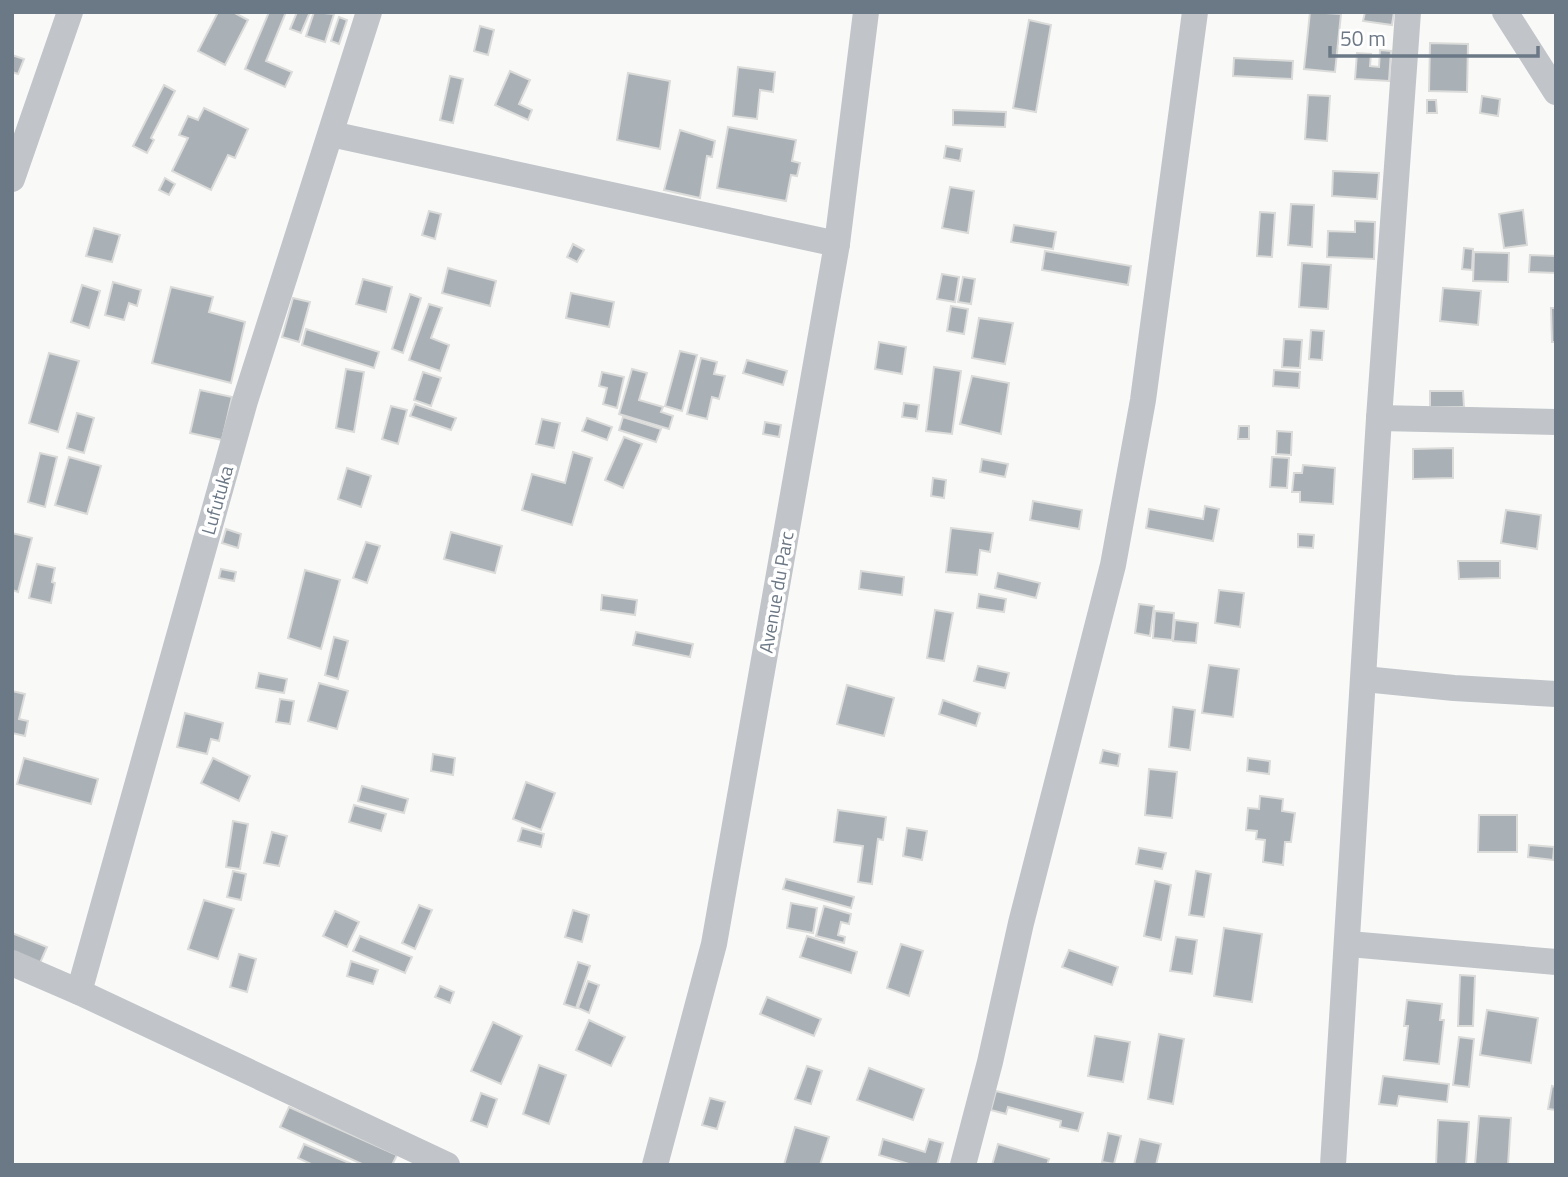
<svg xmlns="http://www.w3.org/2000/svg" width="1568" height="1177" viewBox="0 0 1568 1177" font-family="'Titillium Web',sans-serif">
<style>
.building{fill:#a9b0b6;stroke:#dbdcda;stroke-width:2}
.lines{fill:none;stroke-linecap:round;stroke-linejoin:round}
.minor{stroke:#c1c5c9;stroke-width:26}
.labels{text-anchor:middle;stroke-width:7;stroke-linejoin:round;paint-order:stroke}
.street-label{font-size:19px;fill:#6b7886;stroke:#fff}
</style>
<rect width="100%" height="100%" fill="#f9faf8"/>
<g class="building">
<polygon points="218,12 233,12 248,20 225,65 198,51"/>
<polygon points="269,12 286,12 266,61 292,72 285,87 245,69"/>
<polygon points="297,12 310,12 301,33 290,29"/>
<polygon points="314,12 334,14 325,42 306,36"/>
<polygon points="1310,12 1341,14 1335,72 1304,69"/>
<polygon points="1365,12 1394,12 1392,25 1363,21"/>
<polygon points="339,17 347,20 339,44 331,41"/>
<polygon points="1029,20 1051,25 1036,112 1013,108"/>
<polygon points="480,26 494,30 488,55 474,51"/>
<polygon points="1430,43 1468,44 1467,92 1429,91"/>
<polygon points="1380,50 1391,51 1389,81 1355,79 1357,53 1371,54 1370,66 1379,67"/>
<polygon points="12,55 24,59 18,74 12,72"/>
<polygon points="1234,58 1293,61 1292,79 1233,76"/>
<polygon points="738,67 775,72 773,92 760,90 757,119 733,116"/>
<polygon points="510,71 530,80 519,104 532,110 528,120 495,105"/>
<polygon points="628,73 670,81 660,149 617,140"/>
<polygon points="450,76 463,79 453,123 440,120"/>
<polygon points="164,85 175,91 151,138 154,140 147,153 133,146"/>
<polygon points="1308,95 1330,96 1327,141 1305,139"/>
<polygon points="1482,96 1500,99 1498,116 1480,113"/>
<polygon points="1427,100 1436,100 1437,113 1427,113"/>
<polygon points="204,108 248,129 235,158 228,155 211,190 172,171 188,138 179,135 188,116 198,120"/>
<polygon points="953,110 1006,112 1005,127 953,125"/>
<polygon points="728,127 796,140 792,161 800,163 797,176 791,175 786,201 717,188"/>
<polygon points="680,130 715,141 712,157 707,156 700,198 664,190"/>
<polygon points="946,146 962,149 960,161 944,158"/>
<polygon points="1333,171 1379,173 1377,199 1332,196"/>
<polygon points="165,178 175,184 169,195 159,190"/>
<polygon points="950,187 974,191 968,233 942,228"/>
<polygon points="1291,204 1314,205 1312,247 1288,245"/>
<polygon points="1523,210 1527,245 1504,248 1499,214"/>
<polygon points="429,211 441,214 435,239 422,235"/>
<polygon points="1260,212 1275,213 1272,257 1257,256"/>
<polygon points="1355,221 1375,222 1374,259 1327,257 1328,231 1355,232"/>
<polygon points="1014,225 1056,232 1053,249 1011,242"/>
<polygon points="94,228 120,235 112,262 86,256"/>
<polygon points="573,244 584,250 577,262 567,257"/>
<polygon points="1464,248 1473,249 1472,270 1462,269"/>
<polygon points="1045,251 1131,266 1128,285 1042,270"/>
<polygon points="1474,252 1509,253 1508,282 1473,281"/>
<polygon points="1530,255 1556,256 1556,273 1529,272"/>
<polygon points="1302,263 1331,265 1328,309 1299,307"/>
<polygon points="448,268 496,281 490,306 442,293"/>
<polygon points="942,274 959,277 955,302 937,299"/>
<polygon points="963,277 975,279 971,304 958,302"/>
<polygon points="363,279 392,287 386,312 356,304"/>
<polygon points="113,282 141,290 137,306 129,303 124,320 105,315"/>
<polygon points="82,285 100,291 89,328 71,322"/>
<polygon points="171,287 213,297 209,312 245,322 231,383 152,363"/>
<polygon points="1443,288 1481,291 1478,325 1440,321"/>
<polygon points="571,293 614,302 609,327 566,318"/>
<polygon points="410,294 421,298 403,353 392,349"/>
<polygon points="293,298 310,302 299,342 282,337"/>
<polygon points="429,304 442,308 431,338 449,345 440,371 409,360"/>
<polygon points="951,306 968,309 964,334 947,331"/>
<polygon points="1551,308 1556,308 1556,342 1552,342"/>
<polygon points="979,318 1013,323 1005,364 972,358"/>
<polygon points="306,329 379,352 374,368 302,345"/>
<polygon points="1311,330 1324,331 1322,360 1309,359"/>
<polygon points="1284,339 1302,340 1300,368 1282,367"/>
<polygon points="879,342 906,347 902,374 875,369"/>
<polygon points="680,351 697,355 682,411 665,406"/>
<polygon points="49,353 79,361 58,432 29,423"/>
<polygon points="701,358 717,362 714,374 725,376 719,399 712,397 707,419 687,414"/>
<polygon points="747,360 787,371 783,385 743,373"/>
<polygon points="934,367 961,371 952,434 926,431"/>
<polygon points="346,369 364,372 354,432 336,428"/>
<polygon points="632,369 647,373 639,400 663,407 661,412 673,416 669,429 619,414"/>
<polygon points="1274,370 1300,372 1299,388 1273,386"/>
<polygon points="423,372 441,378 431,406 414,400"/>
<polygon points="602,372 624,377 617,408 603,404 607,388 599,386"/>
<polygon points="972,376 1009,383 1001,434 960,424"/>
<polygon points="200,390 232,397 222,440 190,433"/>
<polygon points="1430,391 1463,391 1464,407 1430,407"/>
<polygon points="904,403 919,405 917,419 902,417"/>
<polygon points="415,404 456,418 451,430 410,416"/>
<polygon points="391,406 407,410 398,444 382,439"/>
<polygon points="77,413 94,418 84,453 67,448"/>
<polygon points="623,417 661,429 656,442 619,430"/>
<polygon points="587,418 612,427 607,440 582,431"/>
<polygon points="542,419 560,423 554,448 536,444"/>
<polygon points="765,422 781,425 779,437 763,434"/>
<polygon points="1239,426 1249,426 1249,439 1238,439"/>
<polygon points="1277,431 1292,432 1291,455 1276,454"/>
<polygon points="624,437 642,444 623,488 605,480"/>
<polygon points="1453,448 1453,478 1413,479 1413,449"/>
<polygon points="573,452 592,458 572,525 522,510 532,474 565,483"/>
<polygon points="40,453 57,457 45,507 28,502"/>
<polygon points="69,457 101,466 87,514 55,505"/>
<polygon points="1272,457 1289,458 1287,488 1270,487"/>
<polygon points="982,459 1008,464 1005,477 980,472"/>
<polygon points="1303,465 1335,468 1333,504 1300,502 1300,492 1292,492 1294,473 1302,473"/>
<polygon points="347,468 371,476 361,507 338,499"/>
<polygon points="933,478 946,480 944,498 931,496"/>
<polygon points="1033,501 1082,510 1079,529 1030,520"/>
<polygon points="1205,506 1219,509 1213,541 1146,528 1149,509 1203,519"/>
<polygon points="1506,510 1541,515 1537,549 1501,543"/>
<polygon points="951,528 993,533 990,552 980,550 977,575 946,572"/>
<polygon points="226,529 241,534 238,548 222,543"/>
<polygon points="451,532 502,546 495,573 444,559"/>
<polygon points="12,533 32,538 18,592 12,590"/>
<polygon points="1298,534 1314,535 1313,548 1298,547"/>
<polygon points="366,542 380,546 367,583 353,578"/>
<polygon points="1458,561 1500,561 1500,578 1459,579"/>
<polygon points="37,564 55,568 52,582 55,583 51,603 29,598"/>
<polygon points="221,569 236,572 234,581 219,578"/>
<polygon points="305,570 340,580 321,649 288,638"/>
<polygon points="861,571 904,577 902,595 859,589"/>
<polygon points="998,573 1040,583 1036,598 995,588"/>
<polygon points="1219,590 1244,593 1240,627 1215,623"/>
<polygon points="979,594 1006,599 1004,612 977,608"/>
<polygon points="602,595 637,600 635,615 601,610"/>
<polygon points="1139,604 1154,606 1150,636 1135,633"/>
<polygon points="935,610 953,613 944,661 927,658"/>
<polygon points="1155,611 1174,613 1172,640 1153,638"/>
<polygon points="1175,620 1198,623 1196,643 1173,641"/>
<polygon points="636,632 693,644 690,657 633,645"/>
<polygon points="334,637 348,641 338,679 325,675"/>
<polygon points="1209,665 1239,669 1233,717 1202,713"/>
<polygon points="978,666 1009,673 1005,688 974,681"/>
<polygon points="259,673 287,679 284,693 256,688"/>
<polygon points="319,683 348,691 337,729 308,721"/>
<polygon points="847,685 894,698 884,736 837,724"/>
<polygon points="12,691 25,694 19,719 28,721 25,736 12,733"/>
<polygon points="280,699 294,701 290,724 276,722"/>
<polygon points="943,700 980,713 976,726 939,714"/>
<polygon points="1173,707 1195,710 1190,750 1169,747"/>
<polygon points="185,713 223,723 219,741 211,739 207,754 177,747"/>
<polygon points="1103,750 1120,754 1118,766 1100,763"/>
<polygon points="433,754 455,758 453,775 431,771"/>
<polygon points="24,758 98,779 91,804 17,784"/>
<polygon points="213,758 250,776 239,801 201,783"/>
<polygon points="1248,758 1270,761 1269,774 1247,771"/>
<polygon points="1149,769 1177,772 1172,818 1145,815"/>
<polygon points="526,782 555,793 541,830 513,819"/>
<polygon points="362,786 408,799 404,813 358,801"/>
<polygon points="1260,796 1283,799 1282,811 1295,813 1291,842 1285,842 1283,865 1263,862 1265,840 1256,839 1257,831 1246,830 1248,808 1259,809"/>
<polygon points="354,805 386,814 381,831 349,822"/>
<polygon points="838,810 886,817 883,840 878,839 872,884 858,882 863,846 834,842"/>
<polygon points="1479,815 1517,815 1517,852 1478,852"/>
<polygon points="233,821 248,824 240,869 226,867"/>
<polygon points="522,828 544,834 541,847 518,841"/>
<polygon points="907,828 927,831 922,860 903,856"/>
<polygon points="272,832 287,836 279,866 264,863"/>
<polygon points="1529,845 1554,847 1553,860 1528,857"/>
<polygon points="1139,848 1166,853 1162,869 1136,864"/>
<polygon points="233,871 246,874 241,900 227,897"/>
<polygon points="1196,871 1211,874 1204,917 1189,915"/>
<polygon points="786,879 854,897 851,908 783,889"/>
<polygon points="1155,881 1171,885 1161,940 1144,936"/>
<polygon points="204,900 234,909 218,959 188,949"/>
<polygon points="791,903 817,908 813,933 787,928"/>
<polygon points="419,905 432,910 415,949 402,943"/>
<polygon points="824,906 851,914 849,924 841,922 838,935 845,937 844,943 816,936"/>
<polygon points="573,910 589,915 582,942 565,937"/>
<polygon points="335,911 359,922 347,947 323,936"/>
<polygon points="1224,928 1262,934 1252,1002 1214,996"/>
<polygon points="12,933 47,947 40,963 12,953"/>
<polygon points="360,936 412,957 405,973 353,951"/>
<polygon points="807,936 857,952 851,973 800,957"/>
<polygon points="1176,937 1197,940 1192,974 1170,971"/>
<polygon points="901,944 923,951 909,996 887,988"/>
<polygon points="1069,950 1118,967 1112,985 1062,967"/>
<polygon points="239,954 256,959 247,992 230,987"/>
<polygon points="351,961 378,970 373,984 347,976"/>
<polygon points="578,962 590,966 576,1008 564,1004"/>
<polygon points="1460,975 1475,976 1473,1026 1458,1026"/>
<polygon points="588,981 599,985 589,1013 578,1008"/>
<polygon points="440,986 454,992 450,1003 435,997"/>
<polygon points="767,997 821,1019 814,1036 760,1014"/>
<polygon points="1407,1000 1442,1004 1440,1020 1444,1020 1439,1064 1404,1060 1408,1026 1404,1026"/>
<polygon points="1487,1010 1538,1018 1531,1063 1480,1055"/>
<polygon points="589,1020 625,1037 611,1066 576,1050"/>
<polygon points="493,1022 522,1036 501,1084 471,1071"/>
<polygon points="1159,1034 1184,1039 1173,1104 1148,1099"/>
<polygon points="1095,1036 1130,1042 1123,1082 1088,1076"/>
<polygon points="1459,1037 1474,1039 1469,1087 1453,1085"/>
<polygon points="539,1065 566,1075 549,1124 523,1114"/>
<polygon points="807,1066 822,1071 811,1104 795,1099"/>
<polygon points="869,1068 924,1089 913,1120 857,1100"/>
<polygon points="1383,1076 1449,1084 1447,1102 1399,1096 1397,1106 1379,1104"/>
<polygon points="1552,1086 1556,1087 1556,1110 1548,1109"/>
<polygon points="996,1091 1083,1113 1078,1131 1060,1127 1061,1121 1008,1107 1006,1114 991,1110"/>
<polygon points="481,1093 497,1099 487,1127 471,1121"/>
<polygon points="710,1098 725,1102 717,1129 702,1125"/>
<polygon points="289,1107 397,1155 392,1165 364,1165 280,1127"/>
<polygon points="1479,1116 1511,1118 1508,1165 1475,1165"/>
<polygon points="1438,1120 1469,1122 1466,1165 1436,1165"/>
<polygon points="795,1127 829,1137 820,1165 784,1165"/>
<polygon points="1108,1133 1121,1136 1114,1164 1102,1162"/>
<polygon points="883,1139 925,1152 929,1139 943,1143 937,1165 912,1165 879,1155"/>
<polygon points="1140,1139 1161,1144 1156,1165 1134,1165"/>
<polygon points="304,1144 354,1165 313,1165 298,1158"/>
<polygon points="998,1144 1049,1159 1047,1165 992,1165"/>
</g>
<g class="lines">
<g class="minor">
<polyline points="1505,12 1556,92"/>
<polyline points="331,134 837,244"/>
<polyline points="12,179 70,12"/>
<polyline points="1379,418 1556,422"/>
<polyline points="1364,679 1454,688 1556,694"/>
<polyline points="1349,944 1556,962"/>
<polyline points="12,963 79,992 447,1165"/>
<polyline points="79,992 245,401 369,12"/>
<polyline points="655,1165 714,944 837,244 866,12"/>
<polyline points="963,1165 990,1062 1021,923 1113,565 1143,400 1195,12"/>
<polyline points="1333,1165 1379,418 1408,12"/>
</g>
</g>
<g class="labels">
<g class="street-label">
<text transform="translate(217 500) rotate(-74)" y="7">Lufutuka</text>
<text transform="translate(776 592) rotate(-80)" y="7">Avenue du Parc</text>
</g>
</g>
<rect width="1568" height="1177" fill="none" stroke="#6b7886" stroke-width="28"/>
<path d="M1330 46v10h208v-10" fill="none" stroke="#6b7886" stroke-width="3.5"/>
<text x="1340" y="46" font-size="21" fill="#6b7886" stroke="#ffffff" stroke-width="5" paint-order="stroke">50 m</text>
</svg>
